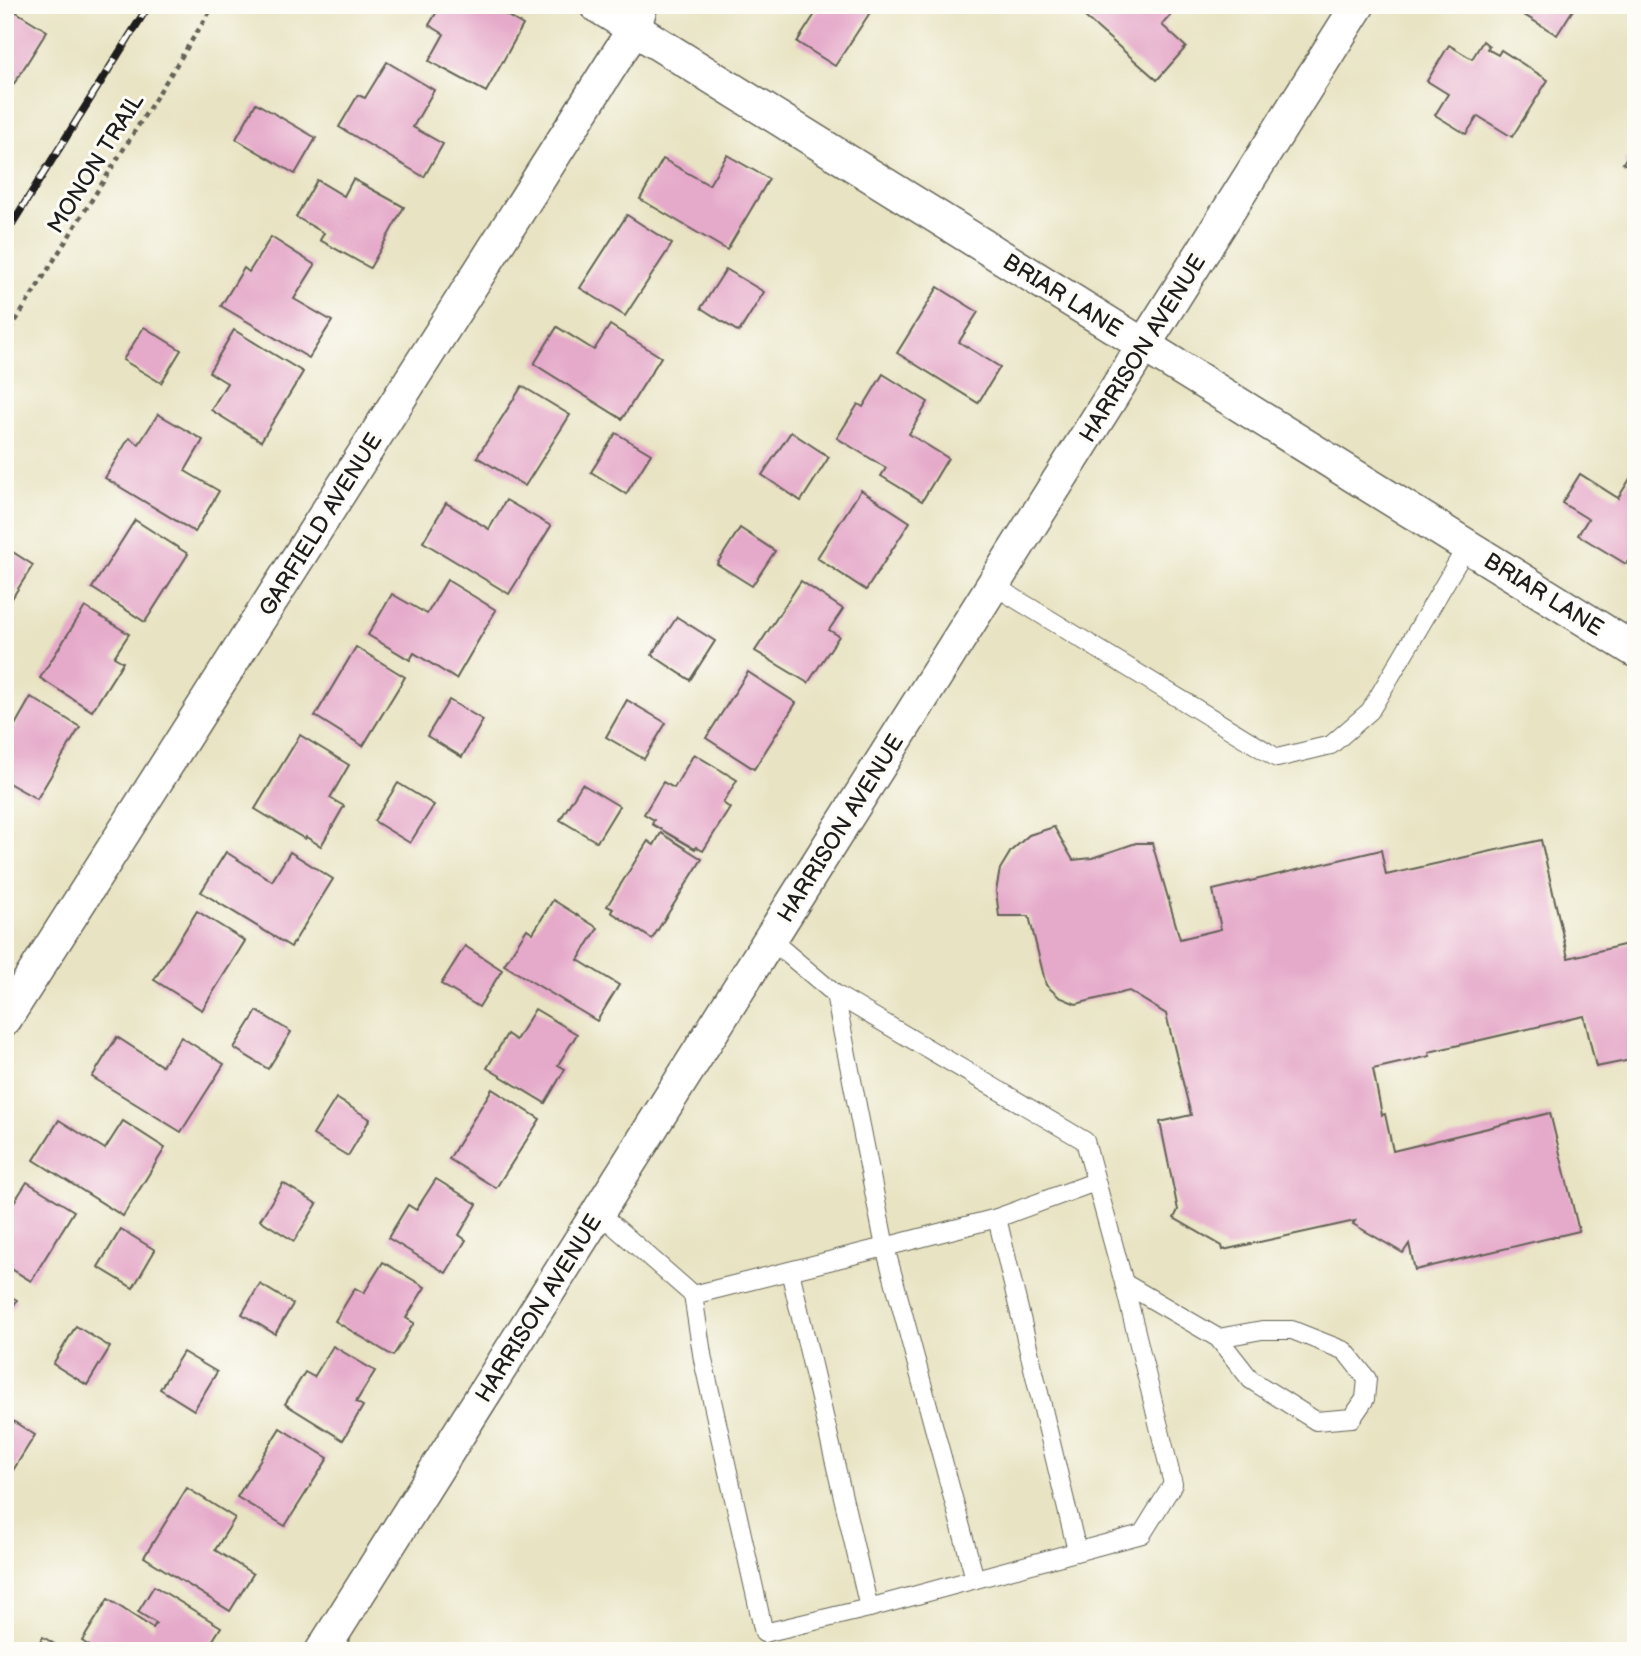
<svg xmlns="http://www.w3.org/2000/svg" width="1641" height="1656" viewBox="0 0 1641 1656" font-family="'Balsamiq Sans',sans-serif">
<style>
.building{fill:#e5a9c9}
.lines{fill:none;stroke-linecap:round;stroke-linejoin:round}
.service-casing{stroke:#636256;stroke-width:20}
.minor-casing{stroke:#636256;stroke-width:36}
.path{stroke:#636256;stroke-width:4.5;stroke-dasharray:5 5;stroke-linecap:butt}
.service{stroke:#fff;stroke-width:18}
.minor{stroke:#fff;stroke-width:33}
.rail-casing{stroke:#1c1c1c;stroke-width:8}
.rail{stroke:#fdfcf7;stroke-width:5;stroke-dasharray:16;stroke-linecap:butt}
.labels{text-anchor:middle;stroke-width:6;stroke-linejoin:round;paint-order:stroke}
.street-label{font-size:23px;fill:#1c1c1c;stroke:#fdfcf7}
</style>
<rect width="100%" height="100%" fill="#fdfcf7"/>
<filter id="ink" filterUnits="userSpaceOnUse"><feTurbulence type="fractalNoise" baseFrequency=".0143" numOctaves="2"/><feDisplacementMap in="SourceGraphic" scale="14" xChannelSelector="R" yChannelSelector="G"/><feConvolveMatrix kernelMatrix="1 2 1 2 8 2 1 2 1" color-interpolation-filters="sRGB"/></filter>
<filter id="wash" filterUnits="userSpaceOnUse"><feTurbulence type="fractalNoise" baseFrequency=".00686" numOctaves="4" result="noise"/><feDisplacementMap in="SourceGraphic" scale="28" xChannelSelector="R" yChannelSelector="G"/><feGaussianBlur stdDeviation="1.57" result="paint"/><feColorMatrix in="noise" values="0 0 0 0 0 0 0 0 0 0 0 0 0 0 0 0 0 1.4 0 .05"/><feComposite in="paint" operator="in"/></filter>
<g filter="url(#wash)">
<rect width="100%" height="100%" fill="#e8e3c2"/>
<g id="blocks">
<g class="building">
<polygon points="5,5 47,31 5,98"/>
<polygon points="441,5 489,5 523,25 486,92 429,61 444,34 429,25"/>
<polygon points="809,5 875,5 835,66 797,42 817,11"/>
<polygon points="1096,5 1179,5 1162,25 1186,47 1157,80 1085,17"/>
<polygon points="1512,5 1576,5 1557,35 1511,7"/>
<polygon points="1483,41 1489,46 1487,49 1498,55 1501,50 1548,80 1512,137 1478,116 1466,134 1435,115 1448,94 1427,81 1449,45 1472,59"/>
<polygon points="387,62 434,90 413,127 443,144 424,177 339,127 358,95 365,98"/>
<polygon points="256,103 316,138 295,174 236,139"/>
<polygon points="1636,142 1636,170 1623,163"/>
<polygon points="727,155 769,179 727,250 640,199 663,159 709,185"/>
<polygon points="353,179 404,207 370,268 320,240 324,233 296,217 317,180 344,196"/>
<polygon points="627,215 672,244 625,316 580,288"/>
<polygon points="271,237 315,265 294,299 332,321 309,358 221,306 244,268 249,272"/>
<polygon points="726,269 764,292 739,332 701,308"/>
<polygon points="938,287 978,312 959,342 1000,367 978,403 897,353"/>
<polygon points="610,325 661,357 622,419 534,364 557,327 594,350"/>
<polygon points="144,327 181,350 161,383 123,360"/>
<polygon points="234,330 303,372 261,441 211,410 227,383 209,372"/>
<polygon points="883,374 928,402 909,434 948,458 922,501 881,476 886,468 837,438 858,404 863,407"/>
<polygon points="522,386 570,415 525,486 477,457"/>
<polygon points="158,414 203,440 185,471 219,491 195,532 105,478 129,438 139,444"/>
<polygon points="791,432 829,457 801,501 762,475"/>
<polygon points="616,433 651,454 626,494 591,472"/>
<polygon points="1636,469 1636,548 1626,564 1578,535 1588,519 1562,503 1580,474 1618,498"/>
<polygon points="861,490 910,522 866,590 817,558"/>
<polygon points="506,500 551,526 509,594 423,542 446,503 489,529"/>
<polygon points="135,520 188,554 145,622 92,588"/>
<polygon points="740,528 775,551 752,586 717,564"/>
<polygon points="5,547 33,565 9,603 5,600"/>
<polygon points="447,580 496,610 456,679 414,653 410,660 368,635 392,594 427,614"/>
<polygon points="801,581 843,609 829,630 839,636 808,683 755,651"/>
<polygon points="85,607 129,634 114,657 123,662 92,711 40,678"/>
<polygon points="677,617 715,641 690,680 652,655"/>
<polygon points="356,647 405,677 363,746 315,716"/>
<polygon points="748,672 796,703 754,769 706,738"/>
<polygon points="31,697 80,727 37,799 5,781 5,729 11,732"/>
<polygon points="449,700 483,720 462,757 427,736"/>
<polygon points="627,700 666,723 644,759 606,737"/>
<polygon points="300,735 349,765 330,798 344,806 321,846 306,837 305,839 255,809"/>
<polygon points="694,754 737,780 723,803 730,808 703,851 696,847 695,849 652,824 654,820 644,814 663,782 674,788"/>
<polygon points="398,783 434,805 410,843 374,821"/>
<polygon points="582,784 619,806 597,842 560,820"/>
<polygon points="1054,827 1073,860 1092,858 1136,843 1152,843 1180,939 1221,929 1213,890 1381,850 1386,875 1541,840 1568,958 1636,942 1636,1059 1596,1067 1584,1016 1429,1052 1430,1056 1373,1069 1382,1115 1385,1114 1393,1151 1550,1113 1579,1231 1415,1270 1409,1244 1403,1253 1353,1224 1355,1221 1223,1250 1222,1246 1174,1218 1178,1210 1160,1122 1191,1115 1166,1014 1129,991 1076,1004 1059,997 1046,985 1029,916 999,916 996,891 1000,869 1011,851 1029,835"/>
<polygon points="661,833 702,859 652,939 611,912 613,909 607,906 648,841 654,845"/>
<polygon points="226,852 272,881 290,852 333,879 291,947 201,892"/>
<polygon points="553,900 598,928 578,960 619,985 597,1021 504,965 527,929 533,933"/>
<polygon points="197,911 245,941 202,1010 154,980"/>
<polygon points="465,946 502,970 479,1007 441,984"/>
<polygon points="535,1009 577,1034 558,1065 565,1069 545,1103 487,1068 507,1034 516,1040"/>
<polygon points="257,1011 291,1032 268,1069 234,1048"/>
<polygon points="117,1037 162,1066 181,1037 224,1064 181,1132 92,1077"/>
<polygon points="492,1089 540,1119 496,1188 449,1159"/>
<polygon points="336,1098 370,1119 348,1156 313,1135"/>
<polygon points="59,1120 105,1149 123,1121 165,1148 123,1216 34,1160"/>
<polygon points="436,1179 477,1204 459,1235 466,1240 446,1273 388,1238 408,1205 416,1210"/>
<polygon points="27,1182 74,1211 31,1281 5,1265 5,1216"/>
<polygon points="283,1183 317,1204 294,1241 260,1220"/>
<polygon points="121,1229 155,1250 133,1288 98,1267"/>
<polygon points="383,1262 425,1287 406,1318 414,1323 393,1356 335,1321 355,1288 364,1293"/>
<polygon points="260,1284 293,1304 275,1334 242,1314"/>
<polygon points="5,1293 17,1300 5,1320"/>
<polygon points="76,1326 110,1347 87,1385 53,1364"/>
<polygon points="333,1346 375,1371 356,1402 363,1406 343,1440 285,1404 305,1372 314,1377"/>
<polygon points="183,1352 217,1372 194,1410 160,1389"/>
<polygon points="5,1416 35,1435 12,1472 5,1468"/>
<polygon points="280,1428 328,1458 285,1526 237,1497"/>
<polygon points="187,1488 235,1518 215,1550 253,1574 230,1611 144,1557"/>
<polygon points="154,1586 221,1627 206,1651 97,1651 82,1641 108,1599 153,1628 156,1623 138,1612"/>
<polygon points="43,1637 66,1651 34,1651"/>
</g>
</g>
</g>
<g filter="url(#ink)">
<use href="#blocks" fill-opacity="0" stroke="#636256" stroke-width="2"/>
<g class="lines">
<g class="service-casing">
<g id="service">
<polyline points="993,585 1277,758 1331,745 1370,711 1467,546"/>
<polyline points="835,994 885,1247 997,1218 1095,1182"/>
<polyline points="598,1212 693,1295 703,1360 764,1633 869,1608 1142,1534 1173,1484 1124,1283 1085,1141 835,994 770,939"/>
<polyline points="997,1218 1077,1551"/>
<polyline points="790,1271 869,1608"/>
<polyline points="1124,1283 1218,1338 1251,1380 1316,1421 1352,1418 1365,1399 1367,1379 1345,1351 1292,1330 1262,1330 1218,1338"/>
<polyline points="693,1295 885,1247 975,1579"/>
</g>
</g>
<g class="minor-casing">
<g id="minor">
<polyline points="596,5 1636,651"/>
<polyline points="5,1019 634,29 641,5"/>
<polyline points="322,1651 1358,5"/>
</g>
</g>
<polyline class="path" points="5,338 214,5"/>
<use href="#service" class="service"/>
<use href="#minor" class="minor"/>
<g class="rail-casing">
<polyline id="rail" points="5,235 149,5"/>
</g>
<use href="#rail" class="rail"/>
</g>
</g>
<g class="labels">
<g class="street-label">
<text transform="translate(95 163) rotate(-58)" y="8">MONON TRAIL</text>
<text transform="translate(1063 295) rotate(32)" y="8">BRIAR LANE</text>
<text transform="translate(1142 348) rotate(-58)" y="8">HARRISON AVENUE</text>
<text transform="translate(320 524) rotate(-58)" y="8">GARFIELD AVENUE</text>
<text transform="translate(1544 594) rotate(32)" y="8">BRIAR LANE</text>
<text transform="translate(840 828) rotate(-58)" y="8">HARRISON AVENUE</text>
<text transform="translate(538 1308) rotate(-58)" y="8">HARRISON AVENUE</text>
</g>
</g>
<rect width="1641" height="1656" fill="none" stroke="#fdfcf7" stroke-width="28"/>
</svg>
